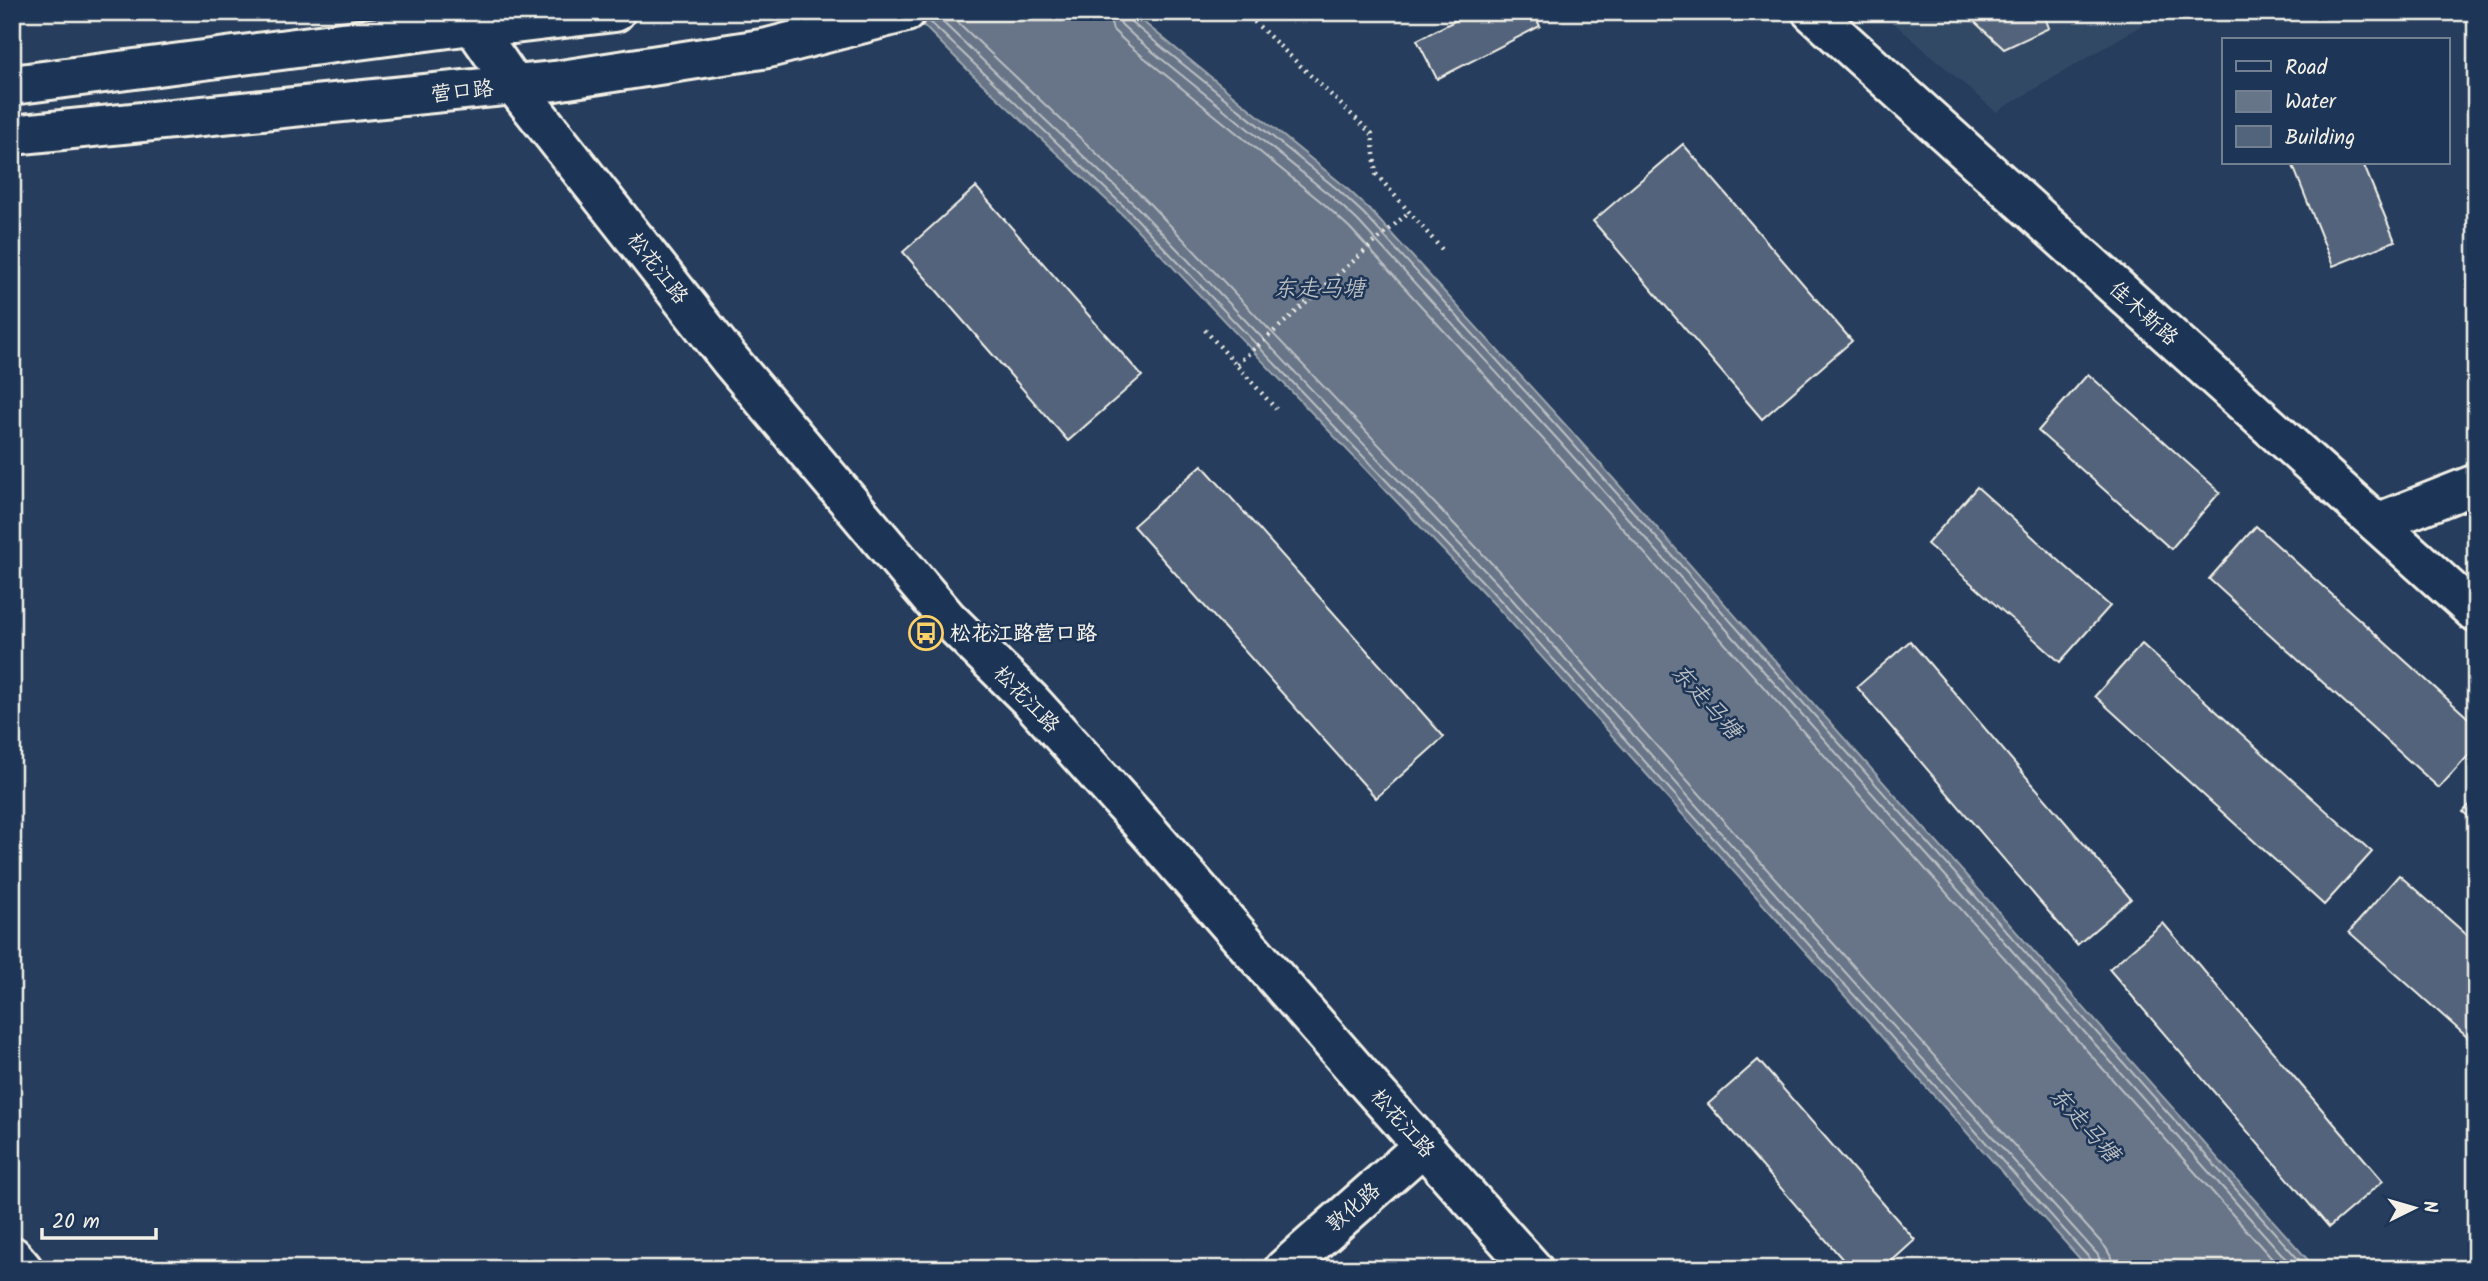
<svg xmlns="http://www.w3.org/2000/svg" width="2488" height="1281" viewBox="0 0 2488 1281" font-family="Kalam,'LXGW WenKai TC',sans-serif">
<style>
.built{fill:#334966}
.water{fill:#677588;stroke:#9fa7ae;stroke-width:2}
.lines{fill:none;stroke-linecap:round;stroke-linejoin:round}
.shore{stroke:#bcbfc2;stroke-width:2}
.building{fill:#52647b;stroke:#f4f1e8;stroke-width:2}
.minor-casing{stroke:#f4f1e8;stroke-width:44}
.major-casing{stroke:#f4f1e8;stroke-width:44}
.path{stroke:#f4f1e8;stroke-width:4.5;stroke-dasharray:2 5;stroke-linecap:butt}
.minor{stroke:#1d3557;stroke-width:38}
.major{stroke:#1d3557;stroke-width:38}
.labels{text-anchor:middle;stroke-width:5;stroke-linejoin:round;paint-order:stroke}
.street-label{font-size:21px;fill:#f4f1e8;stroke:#1d3557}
.poi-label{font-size:21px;font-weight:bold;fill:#f4f1e8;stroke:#1d3557;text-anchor:start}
.water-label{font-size:23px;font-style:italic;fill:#bcbfc2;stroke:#1d3557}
</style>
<rect width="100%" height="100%" fill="#263d5d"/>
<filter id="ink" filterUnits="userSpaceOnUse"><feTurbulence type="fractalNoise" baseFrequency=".0143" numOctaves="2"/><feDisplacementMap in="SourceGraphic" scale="14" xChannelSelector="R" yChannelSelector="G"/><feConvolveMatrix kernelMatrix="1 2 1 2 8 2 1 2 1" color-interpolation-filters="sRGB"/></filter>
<g filter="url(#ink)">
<polygon class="built" points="1881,12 2164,12 1996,112"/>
<polygon class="water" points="910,12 1131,12 1342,184 1369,209 1570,430 2316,1269 2089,1269 1498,608 1128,220 971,73"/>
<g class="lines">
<g class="shore">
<polyline points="932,12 1139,209 1510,597 2098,1255 2103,1269"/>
<polyline points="947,12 1147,201 1517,590 2106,1248 2111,1257 2113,1269"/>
<polyline points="1108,12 1113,30 1130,46 1324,204 1350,228 1551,448 2281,1269"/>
<polyline points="1118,12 1121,24 1137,39 1331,196 1358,221 1559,441 2295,1269"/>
<polyline points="1127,12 1129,20 1143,32 1337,189 1364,214 1565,435 2307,1269"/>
<polyline points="926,18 1133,215 1503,603 2092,1261 2094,1269"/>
</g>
</g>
<g class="building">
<polygon points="1472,12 1533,12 1540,26 1437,79 1417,40"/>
<polygon points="1964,12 2043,12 2049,28 2004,49"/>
<polygon points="1683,144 1852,341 1762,419 1593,221"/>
<polygon points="2292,163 2363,163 2395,241 2333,266"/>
<polygon points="976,187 1142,376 1068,441 903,252"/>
<polygon points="2088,374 2220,492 2171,549 2038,431"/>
<polygon points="1202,465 1444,737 1376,798 1133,526"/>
<polygon points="1977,487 2110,606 2060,662 1927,544"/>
<polygon points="2256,526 2476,725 2476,747 2439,788 2209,579"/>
<polygon points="1910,641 2131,899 2077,945 1857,687"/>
<polygon points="2142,644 2372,852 2324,905 2095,696"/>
<polygon points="2476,798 2476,823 2463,812"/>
<polygon points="2399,875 2476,943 2476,1045 2349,932"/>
<polygon points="2163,923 2383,1181 2329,1227 2109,969"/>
<polygon points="1758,1060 1915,1240 1883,1269 1851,1269 1708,1104"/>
</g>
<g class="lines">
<g class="minor-casing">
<g id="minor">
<polyline points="1812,12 2476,613"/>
<polyline points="2377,523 2476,484"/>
<polyline points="12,1256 23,1269"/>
<polyline points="1284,1269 1423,1146"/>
</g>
</g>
<g class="major-casing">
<g id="major">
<polyline points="464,12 514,85 730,360 947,618 1031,701 1149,832 1369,1085 1533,1269"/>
<polyline points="12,85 472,25 514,24 615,12"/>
<polyline points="12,135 555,81 768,48 906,12"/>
</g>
</g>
<g class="path">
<polyline points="1244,12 1372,134 1376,174 1445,253"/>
<polyline points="1205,330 1276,409"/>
<polyline points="1237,364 1409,212"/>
</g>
<use href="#minor" class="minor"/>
<use href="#major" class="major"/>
</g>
</g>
<defs>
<g id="bus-ring" transform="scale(1.75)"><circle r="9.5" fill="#1d3557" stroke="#ffd166" stroke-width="1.5"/><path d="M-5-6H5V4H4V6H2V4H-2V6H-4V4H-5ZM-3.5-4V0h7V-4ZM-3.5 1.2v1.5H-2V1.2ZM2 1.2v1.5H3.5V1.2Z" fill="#ffd166"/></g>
</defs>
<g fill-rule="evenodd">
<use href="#bus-ring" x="926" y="633"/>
</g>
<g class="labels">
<g class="street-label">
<text transform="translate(462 91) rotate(-6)" y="7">营口路</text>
<text transform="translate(658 268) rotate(52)" y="7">松花江路</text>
<text transform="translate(2144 313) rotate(42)" y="7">佳木斯路</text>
<text transform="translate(1027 699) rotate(46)" y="7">松花江路</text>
<text transform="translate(1403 1123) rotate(48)" y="7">松花江路</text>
<text transform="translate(1353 1207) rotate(-41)" y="7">敦化路</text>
</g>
<g class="poi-label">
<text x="950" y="640">松花江路营口路</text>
</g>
<g class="water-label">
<text x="1319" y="296">东走马塘</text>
<text transform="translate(1707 701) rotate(48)" y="8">东走马塘</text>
<text transform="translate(2085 1124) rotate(48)" y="8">东走马塘</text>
</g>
</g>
<rect width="2488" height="1281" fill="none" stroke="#1d3557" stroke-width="42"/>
<rect x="21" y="21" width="2446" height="1239" fill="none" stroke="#f4f1e8" stroke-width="2.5" filter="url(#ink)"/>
<rect x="2222" y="38" width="228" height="126" fill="#1d3557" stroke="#738091" stroke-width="2"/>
<rect x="2236" y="61" width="35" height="10" fill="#1d3557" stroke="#738091" stroke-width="2"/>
<text x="2285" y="74" font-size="21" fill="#f4f1e8">Road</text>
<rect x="2236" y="91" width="35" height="21" fill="#677588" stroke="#738091" stroke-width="2"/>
<text x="2285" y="108" font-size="21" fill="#f4f1e8">Water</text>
<rect x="2236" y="126" width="35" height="21" fill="#52647b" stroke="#738091" stroke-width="2"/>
<text x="2285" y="144" font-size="21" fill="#f4f1e8">Building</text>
<g transform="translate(2414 1208) rotate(85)" stroke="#1d3557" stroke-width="5" paint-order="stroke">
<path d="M0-5L12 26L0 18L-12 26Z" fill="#f4f1e8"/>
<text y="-10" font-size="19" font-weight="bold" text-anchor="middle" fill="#f4f1e8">N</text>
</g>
<path d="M42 1228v10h114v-10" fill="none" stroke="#f4f1e8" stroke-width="3.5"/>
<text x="52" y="1228" font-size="21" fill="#f4f1e8" stroke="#1d3557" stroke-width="5" paint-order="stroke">20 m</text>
</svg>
